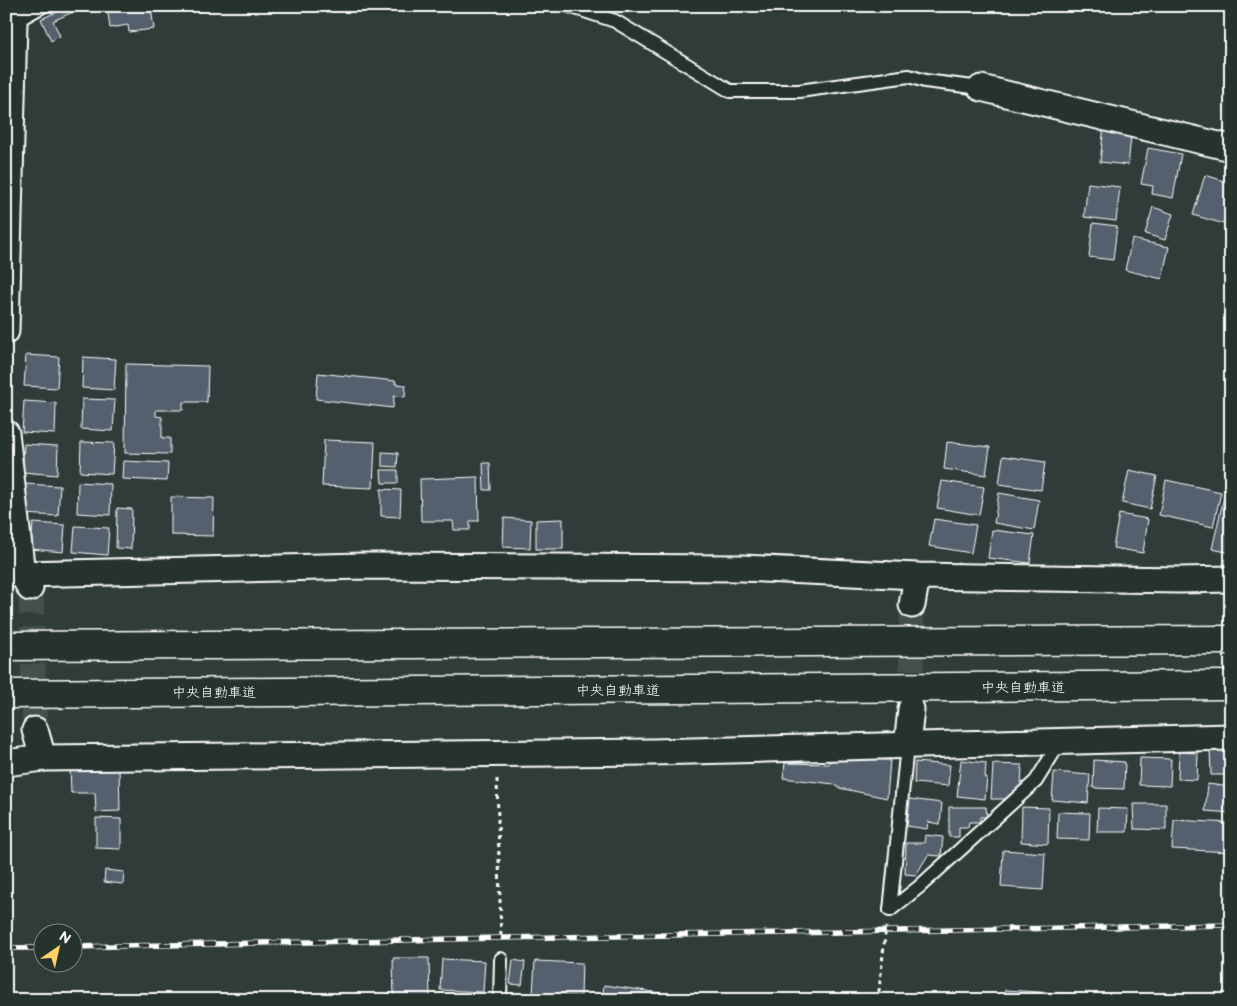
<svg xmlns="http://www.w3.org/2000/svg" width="1237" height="1006" viewBox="0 0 1237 1006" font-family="'Balsamiq Sans','Klee One',sans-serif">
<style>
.building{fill:#54616e;stroke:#fff}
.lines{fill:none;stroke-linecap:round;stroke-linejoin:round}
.street-tunnel{stroke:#44504e;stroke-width:25;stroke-dasharray:25 12;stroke-linecap:butt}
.lane-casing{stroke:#fff;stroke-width:16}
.street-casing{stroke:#fff;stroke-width:29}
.highway-casing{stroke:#fff;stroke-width:31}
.path{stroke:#fff;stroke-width:3;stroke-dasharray:4 4;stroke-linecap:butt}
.lane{stroke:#26332d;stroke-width:12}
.street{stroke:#26332d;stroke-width:25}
.highway{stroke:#26332d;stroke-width:28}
.rail-casing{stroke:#fff;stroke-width:5.5}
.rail{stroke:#26332d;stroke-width:4;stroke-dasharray:11;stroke-linecap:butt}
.labels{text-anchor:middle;stroke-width:5;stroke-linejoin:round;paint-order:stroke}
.street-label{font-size:14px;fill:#fff;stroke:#26332d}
</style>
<rect width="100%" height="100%" fill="#2f3c3a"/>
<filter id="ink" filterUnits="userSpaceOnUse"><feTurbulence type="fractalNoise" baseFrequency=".02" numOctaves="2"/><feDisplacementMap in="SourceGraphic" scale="10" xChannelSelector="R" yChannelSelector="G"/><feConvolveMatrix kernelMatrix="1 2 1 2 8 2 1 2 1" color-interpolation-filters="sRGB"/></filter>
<g filter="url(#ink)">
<g class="building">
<polygon points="70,6 86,6 53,21 60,36 51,41 41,19"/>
<polygon points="107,6 145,6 145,9 151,8 154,29 129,32 128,25 110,28"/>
<polygon points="1104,125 1132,128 1128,165 1100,162"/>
<polygon points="1148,148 1181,154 1173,198 1152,194 1153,186 1141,184"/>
<polygon points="1205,175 1231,183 1231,226 1193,215"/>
<polygon points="1088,183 1120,187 1116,221 1084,217"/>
<polygon points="1153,207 1173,214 1165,240 1145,234"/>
<polygon points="1093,223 1117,226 1113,260 1089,257"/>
<polygon points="1132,239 1169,247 1162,279 1125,270"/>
<polygon points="26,355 59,357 57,388 24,386"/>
<polygon points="83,357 116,359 114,390 82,388"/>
<polygon points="126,364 208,366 207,402 183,402 183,410 156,410 156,416 162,417 162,438 170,438 170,454 125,453"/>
<polygon points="318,373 396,381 395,384 406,385 405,397 394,396 393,408 316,399"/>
<polygon points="82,399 115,400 113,431 81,429"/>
<polygon points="24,401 56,403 55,434 22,432"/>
<polygon points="324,440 375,442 373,488 322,486"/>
<polygon points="81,442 114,443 112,474 80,472"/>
<polygon points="947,442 990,447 986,475 944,469"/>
<polygon points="24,444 58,446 57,475 22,472"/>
<polygon points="382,452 398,453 397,467 382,466"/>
<polygon points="1003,456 1045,462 1041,490 999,484"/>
<polygon points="123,461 168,463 167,481 122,479"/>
<polygon points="483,463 490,463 491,490 484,490"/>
<polygon points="381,470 398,470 398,483 382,483"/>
<polygon points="1129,470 1157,476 1150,509 1122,503"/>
<polygon points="478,477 479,521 470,521 470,530 454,530 453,521 421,521 420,479"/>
<polygon points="1166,480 1221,492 1213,527 1159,515"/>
<polygon points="942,481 984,487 979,515 937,508"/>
<polygon points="78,482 111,484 110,515 77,513"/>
<polygon points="25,484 60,486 58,516 23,514"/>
<polygon points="1226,488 1231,489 1231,553 1212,549"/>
<polygon points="381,489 401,490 400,517 381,516"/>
<polygon points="999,493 1039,500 1034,530 994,523"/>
<polygon points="171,497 214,498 213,536 171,535"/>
<polygon points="117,508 132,509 131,549 116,548"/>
<polygon points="1119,514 1148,519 1143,553 1113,548"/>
<polygon points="504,518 531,520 530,548 503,547"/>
<polygon points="563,519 563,549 536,549 536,520"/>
<polygon points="934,519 976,525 971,553 929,546"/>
<polygon points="33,523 65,525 63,552 31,549"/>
<polygon points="75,526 109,528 107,555 73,552"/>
<polygon points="992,530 1034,535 1030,563 988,558"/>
<polygon points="1210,750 1231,750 1231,775 1211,775"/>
<polygon points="1179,752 1198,753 1197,780 1178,779"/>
<polygon points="830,758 890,760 887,798 839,788 834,784 783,778 785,763 829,764"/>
<polygon points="1140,758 1171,759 1170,786 1139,785"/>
<polygon points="961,760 986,763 985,778 987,778 985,799 957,796"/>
<polygon points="1094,760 1125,762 1124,789 1093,788"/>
<polygon points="915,762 950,765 948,786 914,783"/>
<polygon points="993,764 1022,765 1021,788 1007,799 991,799"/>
<polygon points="70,767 119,767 120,811 96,812 95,793 71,793"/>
<polygon points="1054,772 1090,775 1088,803 1052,800"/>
<polygon points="1208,784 1231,787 1231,813 1205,811"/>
<polygon points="910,799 942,803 940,824 928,822 927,829 907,826"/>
<polygon points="1133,804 1166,804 1166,830 1134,829"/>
<polygon points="949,807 986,807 987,817 980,817 980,822 969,822 968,827 959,827 959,837 949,837"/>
<polygon points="1022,807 1049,808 1048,844 1021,842"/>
<polygon points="1098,808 1128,809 1127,832 1097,832"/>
<polygon points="1058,812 1090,813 1089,840 1057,839"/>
<polygon points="96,818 121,819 121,849 96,848"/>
<polygon points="1174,820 1231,823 1231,852 1172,849"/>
<polygon points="925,835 943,837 941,856 928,855 916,875 905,874 906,843 924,843"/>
<polygon points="1003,850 1045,853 1043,890 1001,887"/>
<polygon points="105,870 124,872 123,884 104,882"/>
<polygon points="393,958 429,958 430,1000 394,1000"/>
<polygon points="442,959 485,961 483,992 440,990"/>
<polygon points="513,960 525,962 522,985 510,984"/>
<polygon points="535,961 582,963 581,996 533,994"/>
<polygon points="604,985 661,993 661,1000 602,1000"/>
<polygon points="1005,990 1072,994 1072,1000 1004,1000"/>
</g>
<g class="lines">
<g class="street-tunnel">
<polyline points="31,590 35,730"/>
<polyline points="911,707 912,605"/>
</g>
<g class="lane-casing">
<g id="lane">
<polyline points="569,6 615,21 730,91 799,91 909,76 925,81 981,88"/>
<polyline points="14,22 43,6"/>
<polyline points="890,910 919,887 1036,781 1060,742"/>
<polyline points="890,910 907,746"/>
<polyline points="500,1000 501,959"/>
</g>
</g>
<g class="street-casing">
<g id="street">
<polyline points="981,88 1231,148"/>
<polyline points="6,331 14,22 11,6"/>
<polyline points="6,433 22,574 30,588"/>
<polyline points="6,573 22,574 364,566 742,568 917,576 1180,580 1231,579"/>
<polyline points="912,605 917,576"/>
<polyline points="35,730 43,758"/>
<polyline points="907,746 911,709"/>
<polyline points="6,763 43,758 652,752 1231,737"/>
</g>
</g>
<g class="highway-casing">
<g id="highway">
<polyline points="6,646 1231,640"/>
<polyline points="6,694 1231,685"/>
</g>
</g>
<g class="path">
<polyline points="497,779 501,940"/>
<polyline points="878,1000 886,927"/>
</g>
<use href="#lane" class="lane"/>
<use href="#street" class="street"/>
<use href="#highway" class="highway"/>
<g class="rail-casing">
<g id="rail">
<polyline points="72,947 501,938 1231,925"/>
<polyline points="6,948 42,948"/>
</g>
</g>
<use href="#rail" class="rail"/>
</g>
</g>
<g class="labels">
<g class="street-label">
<text x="1023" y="692">中央自動車道</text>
<text x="618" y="695">中央自動車道</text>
<text x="214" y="697">中央自動車道</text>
</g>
</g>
<rect width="1237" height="1006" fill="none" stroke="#26332d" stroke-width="25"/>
<rect x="12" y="12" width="1212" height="981" fill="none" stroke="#fff" stroke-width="2" filter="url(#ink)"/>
<g transform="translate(58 948) rotate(34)"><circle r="24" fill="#26332d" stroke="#7d8581"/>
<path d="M0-4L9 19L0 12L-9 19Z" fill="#ffd166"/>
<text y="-8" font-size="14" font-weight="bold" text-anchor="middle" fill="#ffffff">N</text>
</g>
</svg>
